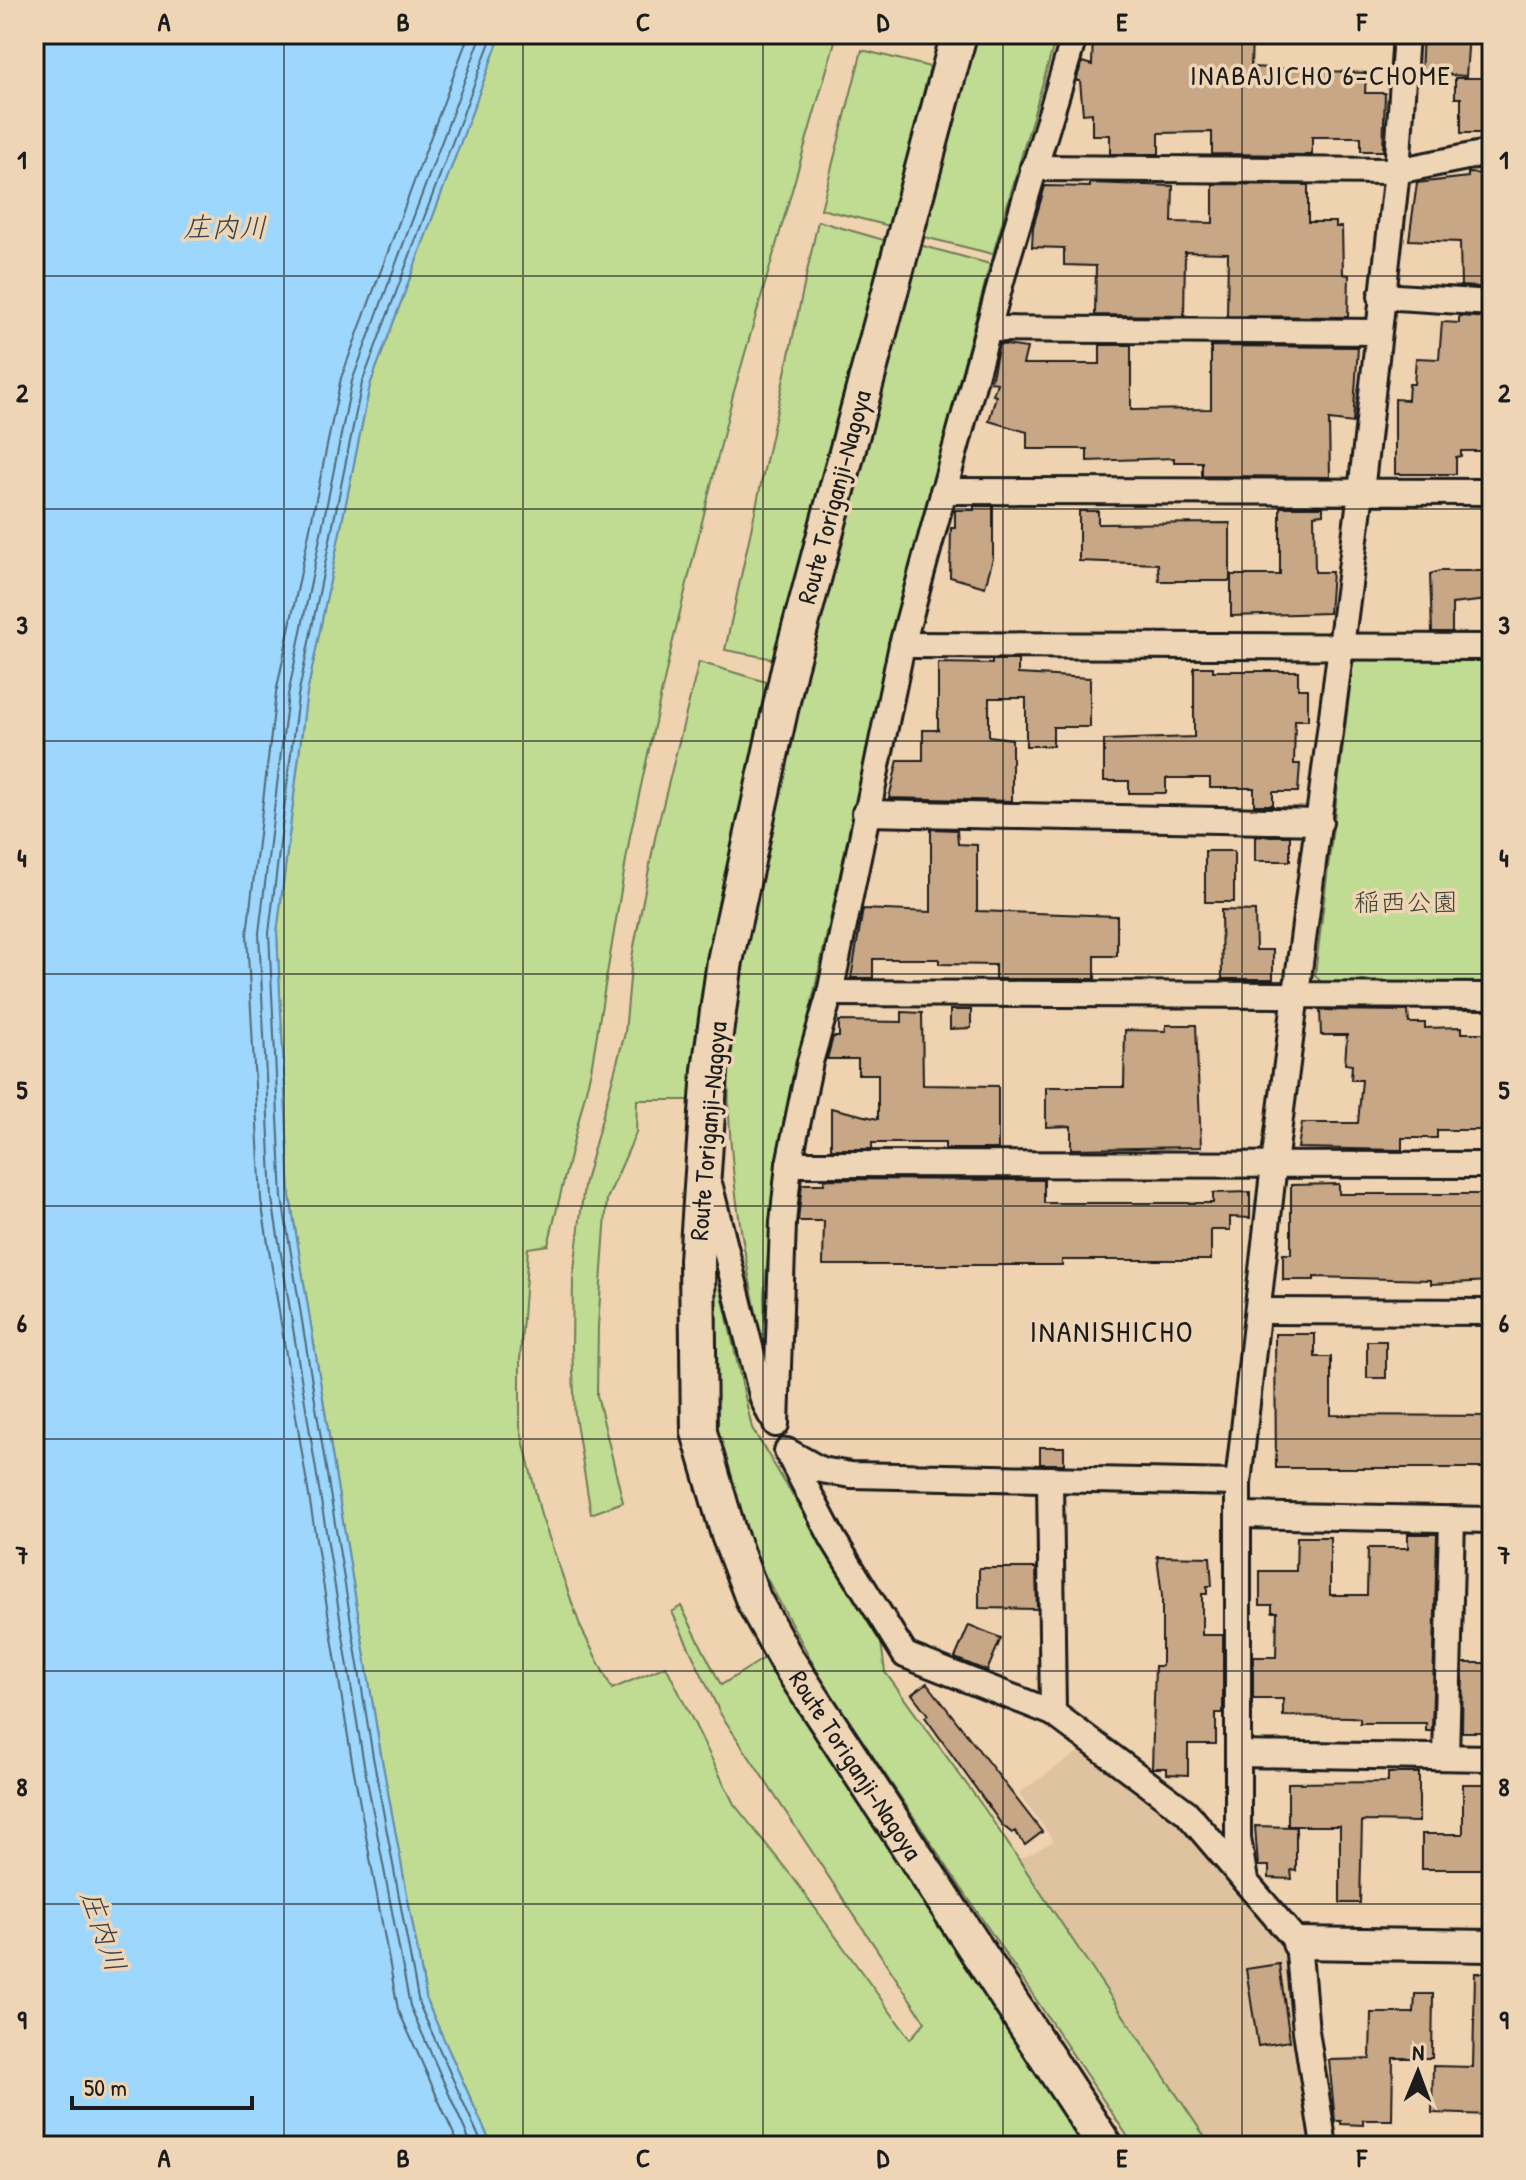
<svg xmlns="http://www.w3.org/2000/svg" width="1526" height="2180" viewBox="0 0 1526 2180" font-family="'Patrick Hand','Klee One',sans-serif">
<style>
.built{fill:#dfc2a0}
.green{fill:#c0db92;stroke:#6e7c57;stroke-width:2}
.water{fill:#9dd7fd;stroke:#698ca3;stroke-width:2}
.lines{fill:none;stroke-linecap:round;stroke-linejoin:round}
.shore{stroke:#506776;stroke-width:2}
.building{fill:#c8a787;stroke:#1c1c1c;stroke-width:2}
.minor-casing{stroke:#1c1c1c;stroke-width:30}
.tertiary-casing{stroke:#1c1c1c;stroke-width:36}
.secondary-casing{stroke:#1c1c1c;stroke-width:40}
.minor{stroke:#edd5b5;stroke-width:24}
.tertiary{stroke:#edd5b5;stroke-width:30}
.secondary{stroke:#edd5b5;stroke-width:34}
.grid{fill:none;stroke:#1c1c1c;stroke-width:2;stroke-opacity:0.55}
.labels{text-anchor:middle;stroke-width:7;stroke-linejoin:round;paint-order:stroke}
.street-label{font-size:26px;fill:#1c1c1c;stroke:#edd5b5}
.park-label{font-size:26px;fill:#3d4234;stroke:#edd5b5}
.neighbourhood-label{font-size:28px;letter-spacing:2px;fill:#1c1c1c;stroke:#edd5b5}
.water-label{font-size:28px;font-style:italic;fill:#364149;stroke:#edd5b5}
.quarter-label{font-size:30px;letter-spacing:2px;fill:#1c1c1c;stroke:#edd5b5}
.neatline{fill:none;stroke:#1c1c1c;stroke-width:3}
.grid-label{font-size:26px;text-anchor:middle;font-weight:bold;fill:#1c1c1c}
</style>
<rect width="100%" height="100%" fill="#efd2af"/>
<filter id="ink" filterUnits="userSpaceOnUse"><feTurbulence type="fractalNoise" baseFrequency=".0125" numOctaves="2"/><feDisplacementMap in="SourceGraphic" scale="16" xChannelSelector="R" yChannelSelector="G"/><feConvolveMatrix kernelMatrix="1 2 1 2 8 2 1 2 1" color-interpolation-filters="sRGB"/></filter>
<g filter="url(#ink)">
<polygon class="built" points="1086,1747 1183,1820 1283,1947 1290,1977 1301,2100 1310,2146 1211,2146 1019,1860 1054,1841 1019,1793"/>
<g class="green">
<polygon points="501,34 837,34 733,395 671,649 630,836 591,1070 548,1245 528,1248 520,1360 520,1427 541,1515 581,1628 612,1689 666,1666 734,1804 794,1879 910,2039 925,2022 720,1713 672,1612 681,1606 721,1685 766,1657 1087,2146 492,2146 427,2002 381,1755 290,1197 277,933 306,698 370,385"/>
<polygon points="972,34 1057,34 993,254 916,235"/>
<polygon points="862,50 930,67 890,226 821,209"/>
<polygon points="818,221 887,241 780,660 725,650"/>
<path d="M912,243L990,264L892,638L778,1156L764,1295L766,1363C745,1259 724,1158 729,1051C733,964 756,880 774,795C814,610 865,426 912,243Z"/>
<polygon points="1362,655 1481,655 1490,663 1489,978 1481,986 1324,986 1315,975 1353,663"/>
<polygon points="699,662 773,684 691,1100 637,1100 636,1133 607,1199 598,1326 597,1395 623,1502 591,1514 575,1416 572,1348 573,1279 584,1185 625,1033 632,957 656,833"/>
<polygon points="709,1237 752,1428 881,1642 885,1672 984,1808 1211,2146 1134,2146 822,1680 735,1520 713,1420"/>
</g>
<polygon class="water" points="34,34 501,34 370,385 306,698 277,933 290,1197 381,1755 427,2002 492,2146 34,2146"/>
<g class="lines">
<g class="shore">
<polyline points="459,2146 398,2009 352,1761 261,1200 247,934 276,693 341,378 469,34"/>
<polyline points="472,2146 410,2006 363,1759 272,1199 259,933 288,695 352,381 482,34"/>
<polyline points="483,2146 419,2004 373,1757 282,1198 269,933 298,696 362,383 493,34"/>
</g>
</g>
<g class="building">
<polygon points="1093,34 1252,35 1251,67 1366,73 1365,93 1385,93 1383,151 1361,151 1361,137 1312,137 1312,155 1212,154 1212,132 1159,133 1159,154 1110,154 1110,135 1092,135 1092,113 1083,114 1080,81 1076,81 1082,62 1092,65"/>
<polygon points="1423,34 1469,34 1466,76 1421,73"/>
<polygon points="1455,78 1485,78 1485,102 1492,100 1492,133 1461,133 1461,98 1455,98"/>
<polygon points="1468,173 1492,174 1492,288 1461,286 1460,242 1409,240 1417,183 1468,177"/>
<polygon points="1090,183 1173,186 1172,222 1213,223 1213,184 1308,185 1308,222 1336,222 1336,227 1342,227 1343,274 1349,275 1348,317 1227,316 1228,253 1185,252 1184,316 1095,315 1096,266 1064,265 1064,248 1032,247 1033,227 1045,186 1090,187"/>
<polygon points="1459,316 1492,318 1492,451 1461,451 1461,456 1456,457 1456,474 1395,474 1395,399 1408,400 1409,384 1414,384 1416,358 1439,359 1442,322 1459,323"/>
<polygon points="999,344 1027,348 1023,364 1100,364 1100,345 1131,345 1131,410 1211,409 1211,346 1358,347 1353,423 1329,420 1330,477 1202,476 1202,462 1174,462 1174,458 1087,461 1087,449 1027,449 1027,432 989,421 996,396 993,395 997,383 991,382"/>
<polygon points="974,506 993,506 993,558 985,587 950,577 951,528 955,528 955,510 974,510"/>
<polygon points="1280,507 1323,507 1323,514 1314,515 1315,572 1332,572 1329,613 1231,616 1231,575 1280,575"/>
<polygon points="1079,511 1098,511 1098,524 1230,523 1230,581 1159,581 1158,564 1079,561"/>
<polygon points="1440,571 1487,571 1487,600 1452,604 1452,632 1432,632 1430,574"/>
<polygon points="992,660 1018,660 1018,674 1090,678 1090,727 1053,727 1053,746 1026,746 1026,698 989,698 989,736 1012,739 1012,801 889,798 898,760 923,760 923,730 938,730 938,663 992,664"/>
<polygon points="1194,667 1213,667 1213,671 1298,671 1298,689 1308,689 1308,720 1295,720 1294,764 1300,764 1298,792 1273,792 1273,805 1254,805 1254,788 1210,788 1210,778 1166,778 1166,793 1129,793 1129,781 1104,781 1104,740 1194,737"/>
<polygon points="931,829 957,830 958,844 977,845 977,911 1117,916 1117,956 1095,956 1095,979 995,979 995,965 939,964 939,959 873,959 873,978 851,978 863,909 931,912"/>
<rect x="1255" y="836" width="35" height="25"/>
<rect x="1205" y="851" width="29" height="51"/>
<polygon points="1221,910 1255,911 1256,950 1273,950 1273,979 1222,979"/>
<polygon points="950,1010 971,1010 971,1028 950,1029"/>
<polygon points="1320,1010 1408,1011 1409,1023 1425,1023 1425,1028 1462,1027 1462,1033 1489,1033 1489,1130 1437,1130 1437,1138 1402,1138 1402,1150 1298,1148 1302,1123 1358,1123 1362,1080 1351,1080 1352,1065 1345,1064 1347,1035 1321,1035"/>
<polygon points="902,1012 922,1013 923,1085 998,1086 998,1149 945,1149 945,1143 872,1143 872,1149 831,1149 831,1108 878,1119 878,1074 858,1074 858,1059 827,1059 833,1037 839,1037 839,1021 902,1022"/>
<polygon points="1166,1025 1196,1025 1201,1147 1071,1149 1071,1126 1046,1127 1046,1087 1124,1087 1125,1030 1166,1031"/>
<polygon points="831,1179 1044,1180 1044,1203 1213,1203 1213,1193 1250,1192 1250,1218 1230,1217 1230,1230 1211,1230 1211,1260 1062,1260 1062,1265 823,1265 824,1221 798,1221 802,1184 824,1184 824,1180"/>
<polygon points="1339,1184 1339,1194 1487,1194 1487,1197 1492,1197 1492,1281 1431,1284 1431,1280 1314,1277 1314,1280 1283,1280 1283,1254 1291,1254 1291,1185"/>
<polygon points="1275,1334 1315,1334 1315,1357 1331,1357 1331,1415 1492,1416 1492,1468 1276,1468"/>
<rect x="1367" y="1341" width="19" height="37"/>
<rect x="1040" y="1447" width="24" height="17"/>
<polygon points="1408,1534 1437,1534 1432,1731 1426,1731 1426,1723 1360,1723 1360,1718 1351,1717 1283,1716 1283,1699 1253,1699 1253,1657 1276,1657 1277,1612 1272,1612 1272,1605 1260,1605 1260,1571 1296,1571 1297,1537 1330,1537 1330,1595 1367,1595 1368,1548 1408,1548"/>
<polygon points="1157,1556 1210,1557 1212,1586 1207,1586 1207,1594 1202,1594 1202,1635 1223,1635 1223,1713 1216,1713 1216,1744 1188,1744 1188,1775 1167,1774 1167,1768 1152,1768 1155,1666 1162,1666 1162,1596"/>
<polygon points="979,1568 1036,1568 1037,1609 979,1608"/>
<polygon points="969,1625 1001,1638 987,1671 955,1658"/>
<polygon points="1463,1663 1485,1663 1485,1670 1492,1670 1492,1715 1484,1715 1484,1732 1462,1732"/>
<polygon points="927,1683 1042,1832 1025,1845 1015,1831 1012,1833 1002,1825 925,1717 928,1715 912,1694"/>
<polygon points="1388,1773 1419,1773 1419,1822 1362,1821 1360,1903 1340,1903 1340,1826 1288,1826 1288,1783 1388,1782"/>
<polygon points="1463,1784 1492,1784 1492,1869 1422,1869 1422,1834 1463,1834"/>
<polygon points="1255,1826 1296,1827 1296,1871 1291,1870 1292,1879 1269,1878 1269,1866 1258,1866"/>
<polygon points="1279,1964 1290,2041 1258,2046 1246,1969"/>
<polygon points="1475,1973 1492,1973 1492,2115 1432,2113 1433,2066 1473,2067"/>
<polygon points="1415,1994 1433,1994 1432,2058 1393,2058 1392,2120 1363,2120 1363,2125 1341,2124 1341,2121 1335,2121 1329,2060 1370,2059 1371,2013 1414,2013"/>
</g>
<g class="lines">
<g class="minor-casing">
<g id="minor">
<polyline points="1033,168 1397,171 1492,152"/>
<polyline points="1381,296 1492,303"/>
<polyline points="988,329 1377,332"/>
<polyline points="943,491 1492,492"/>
<polyline points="902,645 1492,647"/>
<polyline points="865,813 1320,822"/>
<polyline points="830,993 1492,996"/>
<polyline points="789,1164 1492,1165"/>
<polyline points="710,1187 763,1399 770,1414"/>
<polyline points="1259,1311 1492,1312"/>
<polyline points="776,1424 783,1223 789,1164 810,1062 830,993 902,645 1006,263 1075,34"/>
<polyline points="787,1451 821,1470 851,1475 1238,1483"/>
<polyline points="788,1453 833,1539 905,1655 1053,1713 1186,1812 1298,1943 1306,2031 1324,2146"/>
<polyline points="1050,1479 1053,1713"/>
<polyline points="1239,1515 1492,1520"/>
<polyline points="1238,1754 1492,1758"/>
<polyline points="1446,1757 1452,1519"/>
<polyline points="1245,1881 1238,1838 1238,1483 1274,1164 1361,492 1397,171 1406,34"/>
</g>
</g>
<g class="tertiary-casing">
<polyline id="tertiary" points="1298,1943 1492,1946"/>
</g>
<g class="secondary-casing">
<g id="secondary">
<path id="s1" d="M959,34L789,669L725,961L710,1070L697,1260L699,1432L729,1535L754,1601L786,1659L1105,2146"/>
</g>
</g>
<use href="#minor" class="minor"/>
<use href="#tertiary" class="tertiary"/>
<use href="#secondary" class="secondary"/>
</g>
</g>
<path class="grid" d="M284,34V2146M523,34V2146M763,34V2146M1003,34V2146M1242,34V2146M34,276H1492M34,509H1492M34,741H1492M34,974H1492M34,1206H1492M34,1439H1492M34,1671H1492M34,1904H1492"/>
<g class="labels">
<g class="street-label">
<text transform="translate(834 497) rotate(-75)" y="9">Route Toriganji-Nagoya</text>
<text transform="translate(708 1131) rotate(-85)" y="9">Route Toriganji-Nagoya</text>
<text dy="9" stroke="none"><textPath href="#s1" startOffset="1800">Route Toriganji-Nagoya</textPath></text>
</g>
<g class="park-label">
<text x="1406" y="911">稲西公園</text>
</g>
<g class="neighbourhood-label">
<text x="1321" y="85">INABAJICHO 6-CHOME</text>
</g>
<g class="water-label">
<text x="225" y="237">庄内川</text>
<text transform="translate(104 1931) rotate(71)" y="10">庄内川</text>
</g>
<g class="quarter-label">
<text x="1112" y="1342">INANISHICHO</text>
</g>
</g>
<rect width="1526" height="2180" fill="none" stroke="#edd5b5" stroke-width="88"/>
<g transform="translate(1418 2072) rotate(1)" stroke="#edd5b5" stroke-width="6" paint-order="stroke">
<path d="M0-6L14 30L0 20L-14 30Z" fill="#1c1c1c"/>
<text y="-12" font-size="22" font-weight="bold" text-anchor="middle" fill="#1c1c1c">N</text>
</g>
<path d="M72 2096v12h180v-12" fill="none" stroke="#1c1c1c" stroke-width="4"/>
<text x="84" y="2096" font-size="24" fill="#1c1c1c" stroke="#edd5b5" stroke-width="6" paint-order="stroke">50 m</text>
<rect x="44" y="44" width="1438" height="2092" class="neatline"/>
<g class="grid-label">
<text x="164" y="31">A</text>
<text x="403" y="31">B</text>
<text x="643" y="31">C</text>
<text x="883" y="31">D</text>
<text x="1122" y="31">E</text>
<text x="1362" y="31">F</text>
<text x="22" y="169">1</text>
<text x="1504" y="169">1</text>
<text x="22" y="402">2</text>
<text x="1504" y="402">2</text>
<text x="22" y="634">3</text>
<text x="1504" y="634">3</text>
<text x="22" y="867">4</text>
<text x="1504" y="867">4</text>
<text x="22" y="1099">5</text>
<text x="1504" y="1099">5</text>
<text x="22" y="1332">6</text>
<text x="1504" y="1332">6</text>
<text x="22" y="1564">7</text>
<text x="1504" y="1564">7</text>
<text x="22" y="1796">8</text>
<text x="1504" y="1796">8</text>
<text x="22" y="2029">9</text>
<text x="1504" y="2029">9</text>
<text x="164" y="2167">A</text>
<text x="403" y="2167">B</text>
<text x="643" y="2167">C</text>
<text x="883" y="2167">D</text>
<text x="1122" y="2167">E</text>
<text x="1362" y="2167">F</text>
</g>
</svg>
